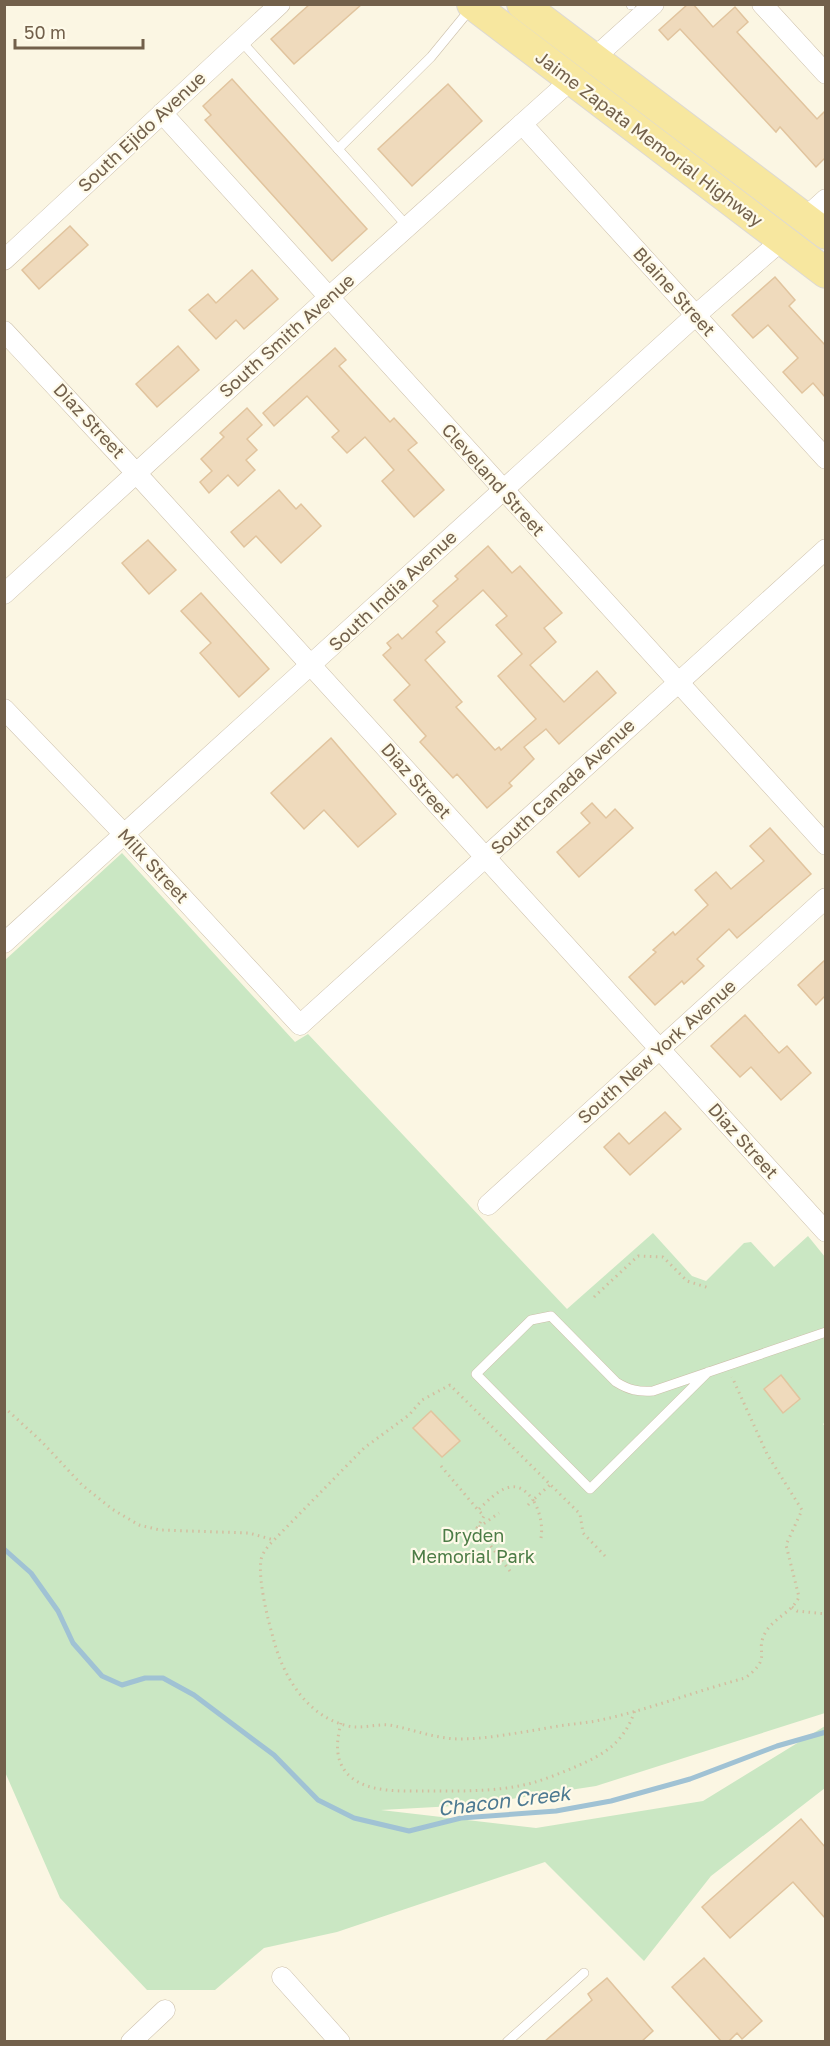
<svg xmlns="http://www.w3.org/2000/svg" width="830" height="2046" viewBox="0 0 830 2046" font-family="'Golos Text',sans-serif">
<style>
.green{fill:#cae7c3}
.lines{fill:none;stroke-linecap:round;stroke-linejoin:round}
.stream{stroke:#a0c2d4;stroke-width:5}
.building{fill:#efdabc;stroke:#e1c49e;stroke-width:1.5;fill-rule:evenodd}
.lane-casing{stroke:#ccbfaa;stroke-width:10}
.street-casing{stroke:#ccbfaa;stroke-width:21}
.primary-casing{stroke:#ddd9d4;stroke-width:32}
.path{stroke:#d3bea0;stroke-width:3;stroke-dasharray:1.5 4.5;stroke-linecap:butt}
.lane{stroke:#fff;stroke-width:9}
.street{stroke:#fff;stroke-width:20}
.primary{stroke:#f7e79f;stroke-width:30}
.labels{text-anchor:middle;stroke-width:4.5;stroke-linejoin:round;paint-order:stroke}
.street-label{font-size:18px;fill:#72604b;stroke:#fefae9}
.park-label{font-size:18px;fill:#4c7c46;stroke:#fefae9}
.water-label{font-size:20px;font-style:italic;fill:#4c7991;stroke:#fefae9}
</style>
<rect width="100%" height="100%" fill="#fbf6e3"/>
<polygon class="green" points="122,853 295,1042 308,1034 567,1309 653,1233 692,1276 706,1281 744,1243 751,1242 774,1267 808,1236 825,1257 826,1422 823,1424 826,1427 825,1713 596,1786 472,1805 381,1810 536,1828 703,1801 825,1726 825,1788 711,1876 644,1961 545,1862 337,1932 264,1948 215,1990 147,1990 60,1898 5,1772 4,961"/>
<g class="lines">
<polyline class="stream" points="4,1549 31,1573 58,1611 73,1643 102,1676 122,1685 145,1678 163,1678 194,1695 274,1755 318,1800 354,1818 409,1831 461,1818 556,1811 611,1801 690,1779 777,1746 826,1732"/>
</g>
<g class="building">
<polygon points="310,4 362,4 294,64 271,39"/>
<polygon points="688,4 693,4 713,27 735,7 748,22 737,32 817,119 825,111 825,158 816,167 780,127 776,132 680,29 668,40 659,30"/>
<polygon points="232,79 367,229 332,261 205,120 211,115 203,106"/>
<polygon points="448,84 482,121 412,186 378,149"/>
<polygon points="70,226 88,245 39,289 22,270"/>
<polygon points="252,270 278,299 244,329 236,320 216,339 189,310 208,294 216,303"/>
<polygon points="775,277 795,300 789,306 825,345 825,397 813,383 802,393 783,372 798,358 768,325 753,338 732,315"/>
<polygon points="178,346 199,370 157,407 136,384"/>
<polygon points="335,348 346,360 339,366 390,422 394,418 417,443 408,450 444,490 414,517 382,481 394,470 365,437 347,453 332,437 339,431 307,396 274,426 263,413"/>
<polygon points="247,408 262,425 247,439 257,450 246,460 255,470 238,486 228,475 209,493 200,482 212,471 201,459 224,437 220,433"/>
<polygon points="279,490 296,509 301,504 321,526 281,563 256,536 244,547 231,532"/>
<polygon points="148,540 176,570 149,594 122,563"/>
<path d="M488,546L512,573L520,566L562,613L544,628L556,642L530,665L564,702L597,671L616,693L559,744L546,729L524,747L534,759L509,783L512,786L487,808L457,774L453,778L420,742L426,736L394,700L410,685L383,655L391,648L387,643L398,634L402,639L438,606L433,601L458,579L455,576ZM483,590L507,616L496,625L522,654L498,676L536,719L501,750L499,747L495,750L456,707L462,702L425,660L445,642L436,632Z"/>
<polygon points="201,593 269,669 239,697 200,653 211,643 181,611"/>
<polygon points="331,738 396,814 358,847 324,810 304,829 271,793"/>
<polygon points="592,803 606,818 615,809 633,828 579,877 557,852 590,823 581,813"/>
<polygon points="770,828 811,874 737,938 729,929 697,959 704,966 684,984 682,981 655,1005 629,977 656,952 653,950 673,932 675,935 708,905 695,890 716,872 731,889 764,861 750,846"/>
<polygon points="825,960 825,996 816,1005 798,985"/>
<polygon points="745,1015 779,1053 787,1046 811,1073 781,1100 751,1067 740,1077 711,1046"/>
<polygon points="665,1112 681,1129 630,1175 604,1147 619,1133 629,1144"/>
<polygon points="781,1375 800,1399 783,1413 764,1389"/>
<polygon points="431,1411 460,1441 442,1457 413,1428"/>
<polygon points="801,1819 825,1847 825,1918 793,1882 730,1938 702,1907"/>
<polygon points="704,1958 762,2021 742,2039 737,2033 728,2042 722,2042 672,1987"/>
<polygon points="607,1978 653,2031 641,2042 544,2042 592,2000 588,1994"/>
</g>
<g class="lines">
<g class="lane-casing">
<g id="lane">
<polyline points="631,5 631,4"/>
<polyline points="241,41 408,227"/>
<polyline points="338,149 431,57 472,7"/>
<path d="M708,1372L590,1489L476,1374L531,1320L551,1316L616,1382C629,1390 638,1392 653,1391L826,1332"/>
<polyline points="507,2042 584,1973"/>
</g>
</g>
<g class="street-casing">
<g id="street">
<polyline points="762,4 826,74"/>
<polyline points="593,59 654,4"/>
<polyline points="162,113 826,845"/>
<polyline points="522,124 826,459"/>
<polyline points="805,218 826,199"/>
<polyline points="4,260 280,4"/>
<polyline points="4,331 137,474 826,1232"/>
<polyline points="4,594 328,298 571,80"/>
<polyline points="4,709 124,834 300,1025 826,549"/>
<polyline points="4,943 696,315 782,240"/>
<polyline points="488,1205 826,898"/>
<polyline points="282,1977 340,2042"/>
<polyline points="131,2042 165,2010"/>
</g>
</g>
<g class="primary-casing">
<g id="primary">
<polyline points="472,4 826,273"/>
<polyline points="522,4 826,234"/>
</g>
</g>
<g class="path">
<polyline points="594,1297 638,1256 663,1257 687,1281 709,1288"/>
<polyline points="4,1407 42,1442 82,1485 112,1509 139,1525 160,1530 249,1533 274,1540"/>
<polyline points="441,1466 478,1510"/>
<polyline points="479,1527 499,1513"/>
<path d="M541,1538C543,1526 540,1511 533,1500L550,1485"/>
<path d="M605,1556L583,1533L580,1514L450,1385L422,1400L409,1415L364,1448L270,1544C266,1549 262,1554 261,1560C258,1581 268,1620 274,1641C284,1678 308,1717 348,1726C362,1729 375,1724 389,1725C413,1729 435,1739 460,1739C487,1739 515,1733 542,1729C560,1725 578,1724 596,1721C645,1711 696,1691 745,1678C775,1656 752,1653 767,1630C776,1617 793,1611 799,1597L786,1545L802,1510L767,1454L732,1377"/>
<path d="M510,1571L477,1528L484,1516L478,1510C496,1493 514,1473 533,1500L528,1505"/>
<polyline points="792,1607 797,1611 826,1614"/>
<path d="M341,1723C336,1742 334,1764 352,1778C371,1793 403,1791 427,1791C462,1791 498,1792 532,1783C546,1779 561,1773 575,1767C605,1754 624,1743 635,1710"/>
</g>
<use href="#lane" class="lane"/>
<use href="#street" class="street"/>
<use href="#primary" class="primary"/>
</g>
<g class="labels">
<g class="street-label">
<text transform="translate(142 132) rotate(-43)" y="6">South Ejido Avenue</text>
<text transform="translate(649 139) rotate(37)" y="6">Jaime Zapata Memorial Highway</text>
<text transform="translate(674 292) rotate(48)" y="6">Blaine Street</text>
<text transform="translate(287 336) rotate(-42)" y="6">South Smith Avenue</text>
<text transform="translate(89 421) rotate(47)" y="6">Diaz Street</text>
<text transform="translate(493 480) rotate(48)" y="6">Cleveland Street</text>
<text transform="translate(393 591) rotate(-43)" y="6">South India Avenue</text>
<text transform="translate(416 781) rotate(48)" y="6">Diaz Street</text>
<text transform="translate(563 787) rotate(-43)" y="6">South Canada Avenue</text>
<text transform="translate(153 866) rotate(47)" y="6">Milk Street</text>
<text transform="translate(657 1052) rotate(-42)" y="6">South New York Avenue</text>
<text transform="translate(743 1141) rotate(48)" y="6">Diaz Street</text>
</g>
<g class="park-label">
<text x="473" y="1542">Dryden<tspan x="473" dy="21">Memorial Park</tspan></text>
</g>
<g class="water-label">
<text transform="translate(504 1801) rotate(-7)" y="7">Chacon Creek</text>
</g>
</g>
<rect width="830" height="2046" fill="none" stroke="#72604b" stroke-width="12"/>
<path d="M15 39v9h128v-9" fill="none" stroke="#72604b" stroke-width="3"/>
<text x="24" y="39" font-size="18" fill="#72604b" stroke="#fefae9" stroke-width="4.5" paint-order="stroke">50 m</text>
</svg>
